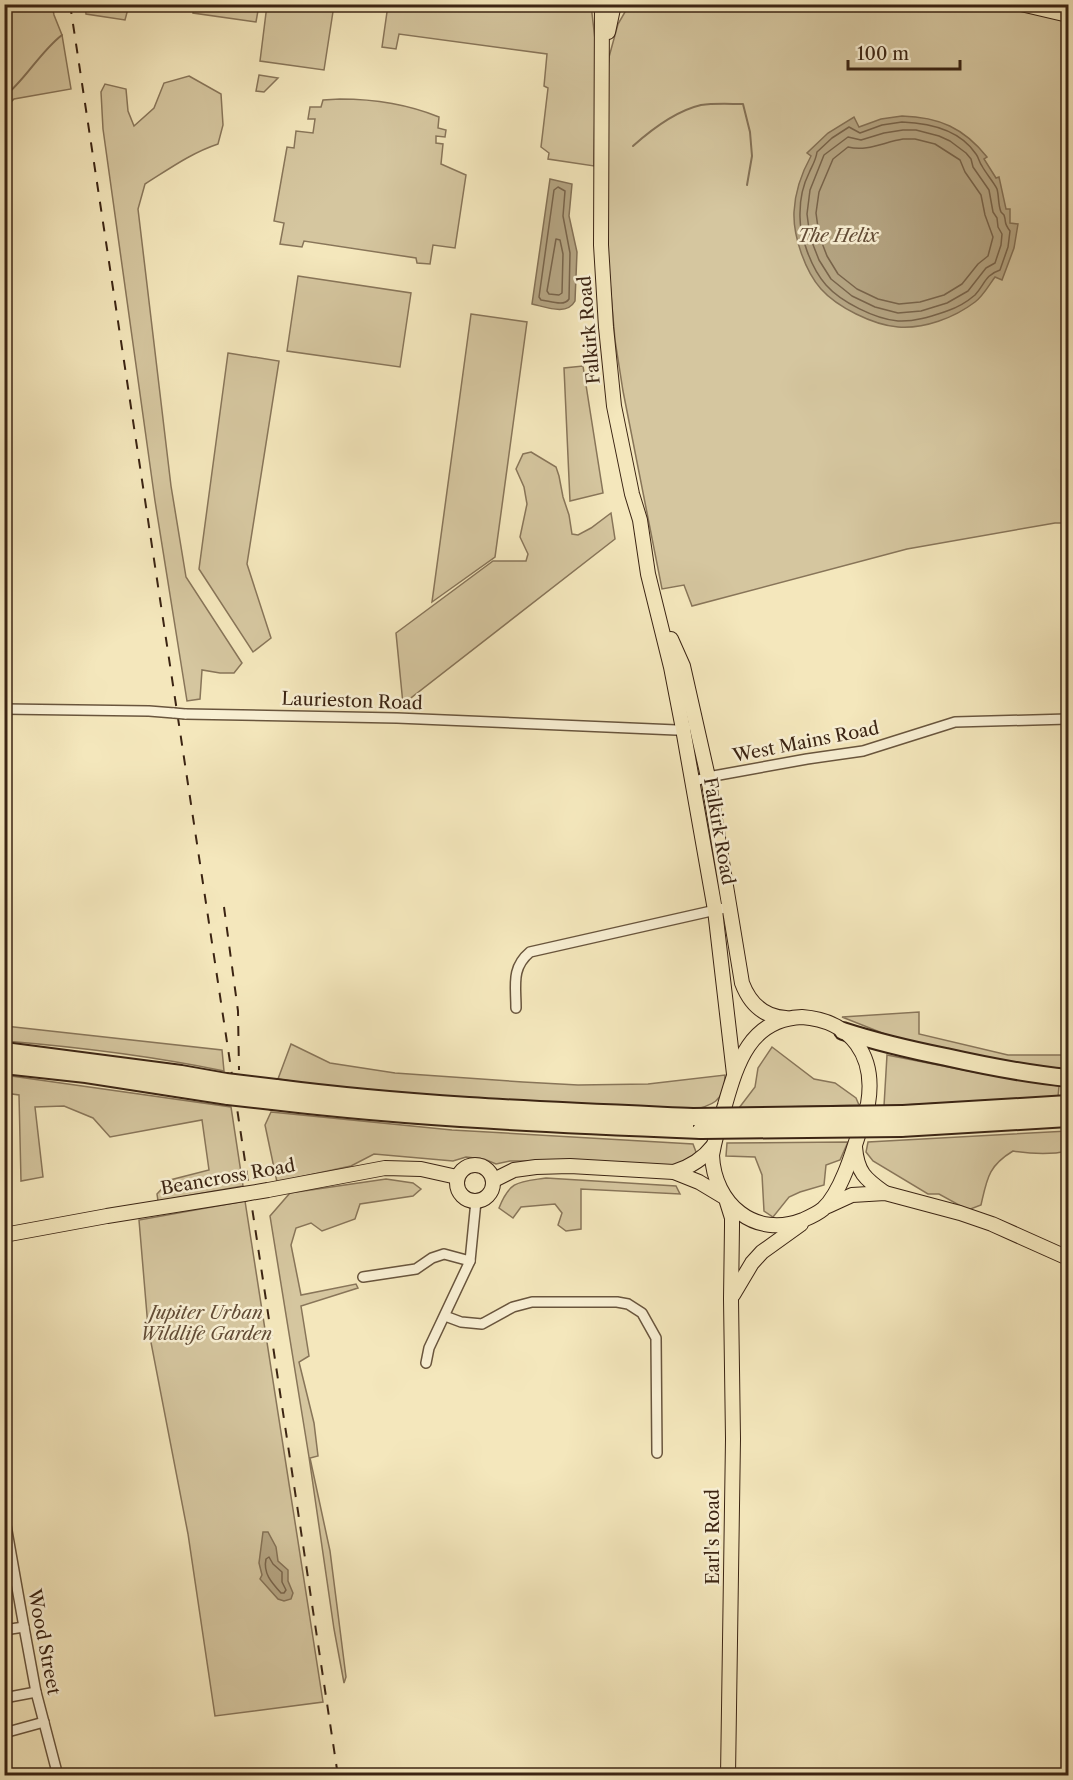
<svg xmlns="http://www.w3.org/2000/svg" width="1073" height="1780" viewBox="0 0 1073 1780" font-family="'Libre Caslon Text',serif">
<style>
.green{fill:#d5c69f;stroke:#887559;stroke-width:1.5}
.water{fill:#b5a583;stroke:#847156;stroke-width:1.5}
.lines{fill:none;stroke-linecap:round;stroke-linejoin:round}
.shore{stroke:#78644b;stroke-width:1.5}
.stream{stroke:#847156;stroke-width:2}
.street-casing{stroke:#69553d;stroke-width:12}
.primary-casing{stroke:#3b2413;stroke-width:16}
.highway-casing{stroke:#3b2413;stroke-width:20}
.street{stroke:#f8efd3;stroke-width:9}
.primary{stroke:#f4e7bc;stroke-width:14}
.highway{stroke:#f4e7bc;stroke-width:16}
.rail{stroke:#3b2413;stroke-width:2;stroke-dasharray:10 10;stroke-linecap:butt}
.street-bridge-casing{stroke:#69553d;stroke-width:12;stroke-linecap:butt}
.primary-bridge-casing{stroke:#3b2413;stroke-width:16;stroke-linecap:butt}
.highway-bridge-casing{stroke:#3b2413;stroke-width:20;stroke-linecap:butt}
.street-bridge{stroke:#f8efd3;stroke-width:9}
.primary-bridge{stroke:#f4e7bc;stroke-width:14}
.highway-bridge{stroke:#f4e7bc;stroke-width:16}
.labels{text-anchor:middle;stroke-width:5;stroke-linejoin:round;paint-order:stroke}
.park-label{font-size:18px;font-style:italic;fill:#624c36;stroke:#f8efd3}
.street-label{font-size:18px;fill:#3b2413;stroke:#f8efd3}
</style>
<rect width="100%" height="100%" fill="#f4e7bc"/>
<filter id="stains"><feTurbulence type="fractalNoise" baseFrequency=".00333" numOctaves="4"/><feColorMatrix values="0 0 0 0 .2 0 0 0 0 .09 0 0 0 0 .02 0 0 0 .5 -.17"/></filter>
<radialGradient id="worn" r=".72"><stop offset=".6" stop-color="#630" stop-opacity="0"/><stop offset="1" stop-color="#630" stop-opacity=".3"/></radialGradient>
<g class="green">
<polygon points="5,4 52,5 54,15 62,35 71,89 14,99 5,108"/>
<polygon points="1021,4 1068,15 1068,523 1055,523 907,549 692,606 684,585 662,589 623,391 615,340 600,167 609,57 618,24 629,5"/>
<polygon points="85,5 85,4 129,5 125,20 86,14"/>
<polygon points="194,5 194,4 259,5 256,22 193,13"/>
<polygon points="267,5 334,5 324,70 260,61"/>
<polygon points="388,5 591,5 596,48 594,166 548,159 549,153 541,147 548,88 544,86 547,54 399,34 396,49 382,47"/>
<polygon points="259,75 278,78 264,92 256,91"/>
<path d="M189,76L221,94L223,125L218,144C191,153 169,169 145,184L138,209L171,486L186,577L242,663L234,673H220L202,670L200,699L187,701L155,501L103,129L101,92L105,84L126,89L128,111L134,126L154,108L164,83Z"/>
<path d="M340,99C374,99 407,104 439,117L438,128L446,130L445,137L436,136V143L443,144L441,164L466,175L455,248L433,245L430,264L417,263L416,258L304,241L302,247L280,244L284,223L274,221L287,147L294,148L296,131L313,133L315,119H308L310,107H321L323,100Z"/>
<polygon points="298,276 411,293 400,367 287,351"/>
<polygon points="471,314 527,322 495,557 432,602"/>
<polygon points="228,353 279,361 247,564 271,638 253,652 199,569"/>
<polygon points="583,366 603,493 570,501 564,368"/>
<polygon points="531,452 556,467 559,476 563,497 569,515 572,534 578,535 591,528 611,513 615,539 403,704 396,633 493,561 526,561 528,554 520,537 527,504 524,487 516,469 523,454"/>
<polygon points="919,1012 919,1034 1008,1055 1068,1055 1068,1072 915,1046 842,1017"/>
<path d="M5,1026L222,1050L224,1071C152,1056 78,1047 5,1041Z"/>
<path d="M291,1044L330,1063L395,1073L523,1082L578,1085L648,1084L725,1075C725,1102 712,1106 688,1111L450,1100L349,1090L278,1079Z"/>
<polygon points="772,1047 814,1079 835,1083 856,1098 859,1105 739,1108 755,1087 758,1068"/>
<polygon points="887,1055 979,1073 1059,1086 1058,1097 884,1106"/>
<polygon points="4,1075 231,1107 243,1186 158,1201 157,1194 170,1180 209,1170 202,1120 110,1137 93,1118 64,1106 35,1107 43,1177 21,1181 19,1095 5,1093"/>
<polygon points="271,1112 452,1130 693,1144 696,1152 690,1163 676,1168 565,1161 510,1161 496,1164 484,1159 466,1157 453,1161 374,1154 351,1166 277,1182 265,1125"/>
<path d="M1068,1131V1151C1050,1155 1032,1154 1013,1151C988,1166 987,1179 981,1205L968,1210L939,1194H928L873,1161L866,1152L868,1142Z"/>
<polygon points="848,1142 840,1160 826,1165 824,1185 800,1192 789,1197 773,1217 764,1211 762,1175 755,1157 726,1156 727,1143"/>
<path d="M546,1178L676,1186L680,1194L581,1189V1229L566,1231L558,1225L562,1213L555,1204L521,1207L513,1218L499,1208C510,1180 519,1182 546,1178Z"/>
<polygon points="386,1179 413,1183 421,1189 413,1196 360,1204 355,1219 322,1231 311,1223 296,1228 291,1245 301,1295 356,1284 358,1288 301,1306 309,1356 299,1362 314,1423 318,1456 310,1458 330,1551 346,1677 344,1683 334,1629 309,1457 270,1216 290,1193"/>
<polygon points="245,1201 323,1702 215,1716 188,1534 148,1327 139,1220"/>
</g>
<g class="water">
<path d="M902,116C939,117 964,128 987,157L984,159L996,178L999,177L1006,209H1010V223L1018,224L1014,248L1002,280L995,277C989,285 983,296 975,302C954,318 924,329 898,327C873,325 837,307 821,289C805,271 793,236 794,212C795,191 801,174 811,156L807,153L828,133L854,117L859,127L881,119Z"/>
<path d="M550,179L572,184L569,216L577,252L575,301C567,316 546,307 532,304Z"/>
<polygon points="263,1532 268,1532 276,1547 278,1561 288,1570 288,1581 293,1593 291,1599 284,1601 278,1599 260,1579 262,1575 259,1563"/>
</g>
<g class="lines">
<g class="shore">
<path d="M902,122C929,123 960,130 976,154C979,158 979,162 982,166C985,172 995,184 997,189C999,196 998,205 1001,212C1002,213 1003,214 1004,215C1007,224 1003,222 1010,231L1008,247L1000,270C985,275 985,284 975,295C968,301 956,308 947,311C932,316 915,322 898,321C875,319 841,302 826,285C811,268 799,235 800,213C800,199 803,185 809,173C812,166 816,160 817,152L832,138L849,127L860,133L882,125Z"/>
<polygon points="903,130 916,130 939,136 950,141 966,153 971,159 973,167 989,190 993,212 997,218 998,227 1002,234 1001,245 995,263 986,268 968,291 947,303 921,311 898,313 875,307 852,296 831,279 819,260 810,237 807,214 810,190 824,155 848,137 861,140 884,133"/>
<path d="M903,139H915L935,144L960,160L965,172L981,195L985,215L993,237L988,256L978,264L962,284L944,295L920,302L899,304L878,299L857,289L838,274L827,256L819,235L816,213L819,192L833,159L848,147C867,152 884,142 903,139Z"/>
<path d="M558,187L565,191L563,216L570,253L569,299C564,307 550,301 541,300L539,297L554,190Z"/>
<polygon points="556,239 560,240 563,254 562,293 559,295 549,294 547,291"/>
<path d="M269,1557L273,1564L282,1572V1582L286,1590L284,1593H281C271,1582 263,1573 266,1559Z"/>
</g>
<g class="stream">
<polyline points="85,6 86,4"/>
<path d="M4,97C26,79 40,52 62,35"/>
<path d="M633,146C652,129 675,111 701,105C714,103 730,104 743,104L750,132L752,156L747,185"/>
</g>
<g class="street-casing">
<g id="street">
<polyline points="4,709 149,711 174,713"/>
<polyline points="185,714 397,718 676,730 686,728"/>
<polyline points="692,782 708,777 807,759 863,751 955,722 1068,719"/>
<path d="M516,1008C516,985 511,968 530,952L729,907"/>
<polyline points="363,1277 416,1269 432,1258 444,1254 470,1261"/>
<polyline points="445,1316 461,1322 482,1324 513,1307 532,1302 617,1302 628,1304 642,1313 656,1338 657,1453"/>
<polyline points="426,1363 429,1348 470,1261 476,1201"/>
<polyline points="4,1514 24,1627 36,1692 58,1776"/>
<polyline points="4,1630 24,1627"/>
<polyline points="4,1698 36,1692"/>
<polyline points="4,1733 44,1722"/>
</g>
</g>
<g class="primary-casing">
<g id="primary">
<polyline points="602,4 601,245 606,327 614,406 632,494 640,520 648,574 671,667 683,729 715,910 734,1074"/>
<polyline points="1021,4 1068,15"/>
<polyline points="608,32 614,4"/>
<path d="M671,639L683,666L708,777L742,983C750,1004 764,1017 786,1018"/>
<path d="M802,1017C852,1021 876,1056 868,1104C858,1133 845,1189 823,1209C817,1214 810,1217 803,1220C755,1239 714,1204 712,1155C715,1138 720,1121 725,1105C737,1063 750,1019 802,1017Z"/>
<path d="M855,1147C857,1172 865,1179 885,1193"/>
<circle cx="475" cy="1183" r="18"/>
<path d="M674,1172C690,1167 703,1159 713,1146"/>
<polyline points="494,1180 514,1170 536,1167 570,1166 674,1172 699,1182 724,1197"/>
<polyline points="268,1190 385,1168 421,1169 457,1177"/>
<polyline points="727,1202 732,1218 732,1226 731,1299 733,1439 728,1776"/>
<polyline points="828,1206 852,1195 885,1193 960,1213 992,1224 1068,1258"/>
<polyline points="4,1235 107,1216 244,1194"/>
<polyline points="733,1295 752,1263 762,1252 801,1224"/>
</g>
</g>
<g class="highway-casing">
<g id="highway">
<path d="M843,1031C877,1042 911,1050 946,1057C986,1066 1027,1074 1068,1078"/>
<polyline points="4,1051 181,1074 226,1082"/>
<polyline points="4,1065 86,1074 228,1096"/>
<path d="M276,1088C414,1106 554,1111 693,1117"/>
<path d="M273,1101C415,1118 558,1124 701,1130"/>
<polyline points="903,1114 1068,1104"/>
<polyline points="901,1128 1068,1118"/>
</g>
</g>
<use href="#street" class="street"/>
<use href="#primary" class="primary"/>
<use href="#highway" class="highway"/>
<g class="rail">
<polyline points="70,4 338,1776"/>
<polyline points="224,907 238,1011 239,1070"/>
</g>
<g class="street-bridge-casing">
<polyline id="street-bridge" points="174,713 185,714"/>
</g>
<g class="primary-bridge-casing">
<polyline id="primary-bridge" points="244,1194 268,1190"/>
</g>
<g class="highway-bridge-casing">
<g id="highway-bridge">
<polyline points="226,1082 276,1088"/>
<polyline points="228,1096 273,1101"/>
<polyline points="693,1117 903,1114"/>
<polyline points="701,1130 901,1128"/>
</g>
</g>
<use href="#street-bridge" class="street-bridge"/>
<use href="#primary-bridge" class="primary-bridge"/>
<use href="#highway-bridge" class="highway-bridge"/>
</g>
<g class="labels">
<g class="park-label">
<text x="838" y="242">The Helix</text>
<text x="206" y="1319">Jupiter Urban<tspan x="206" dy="21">Wildlife Garden</tspan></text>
</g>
<g class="street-label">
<text transform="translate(589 330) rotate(-95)" y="6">Falkirk Road</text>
<text transform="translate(352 701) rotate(2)" y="6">Laurieston Road</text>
<text transform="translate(806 742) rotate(-11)" y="6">West Mains Road</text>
<text transform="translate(719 831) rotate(80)" y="6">Falkirk Road</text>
<text transform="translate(228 1177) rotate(-10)" y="6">Beancross Road</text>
<text transform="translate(713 1537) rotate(-90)" y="6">Earl's Road</text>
<text transform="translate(44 1642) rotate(79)" y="6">Wood Street</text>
</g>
</g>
<rect width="1073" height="1780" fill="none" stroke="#f4e7bc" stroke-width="24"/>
<rect x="6" y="6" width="1061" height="1768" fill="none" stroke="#3b2413" stroke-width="3"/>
<rect x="12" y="12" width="1049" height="1756" fill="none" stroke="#3b2413" stroke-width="1.5"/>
<path d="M848 60v9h112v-9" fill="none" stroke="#3b2413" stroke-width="3"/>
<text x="857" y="60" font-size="18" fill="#3b2413" stroke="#f8efd3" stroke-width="4.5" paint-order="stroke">100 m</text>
<rect width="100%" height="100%" filter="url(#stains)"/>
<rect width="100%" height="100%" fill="url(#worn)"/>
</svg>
